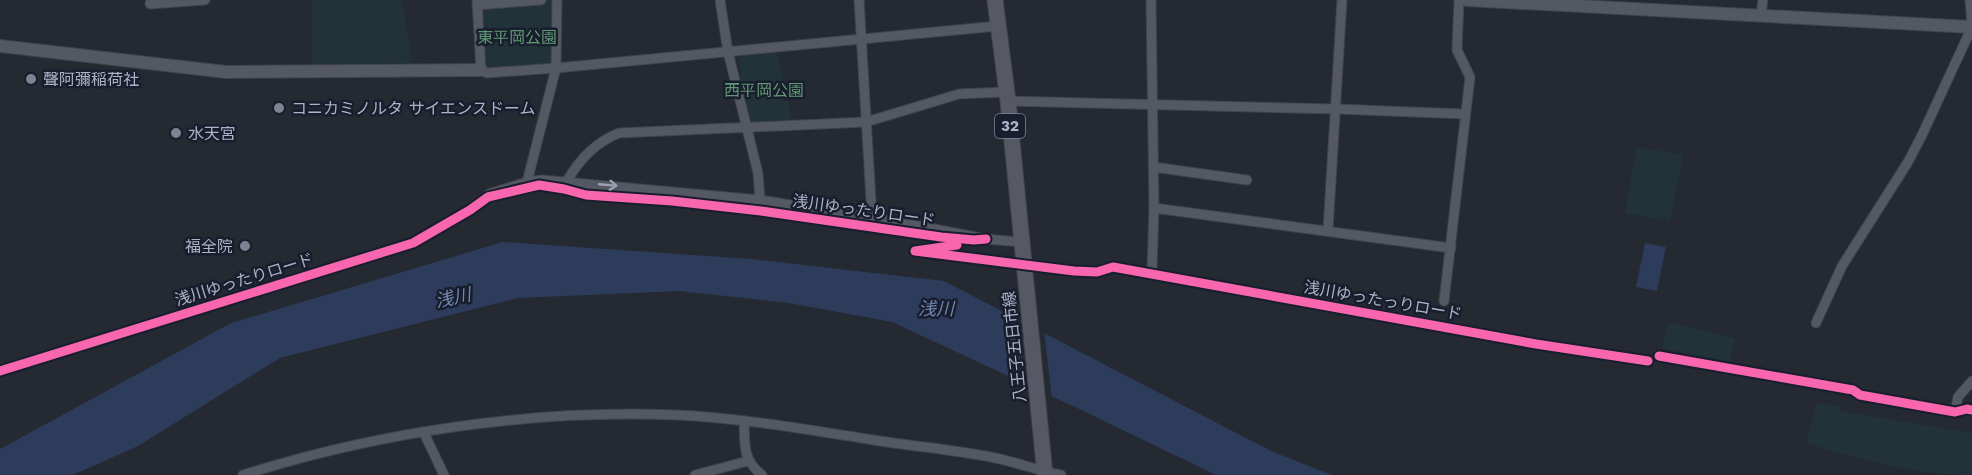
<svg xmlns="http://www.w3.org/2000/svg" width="1972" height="475" viewBox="0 0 1972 475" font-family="'Work Sans','Noto Sans JP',sans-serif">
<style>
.green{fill:#213338}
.water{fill:#2e3c5b}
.pier{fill:#242932}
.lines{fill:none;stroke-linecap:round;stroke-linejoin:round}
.minor-casing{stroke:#40434b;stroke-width:11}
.tertiary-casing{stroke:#40434b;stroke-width:14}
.primary-casing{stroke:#41464f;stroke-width:17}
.minor{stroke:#545862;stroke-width:9}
.tertiary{stroke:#545862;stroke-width:12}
.primary{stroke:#565963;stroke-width:15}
.cycleway-casing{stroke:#181e2d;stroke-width:13}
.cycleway{stroke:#f766af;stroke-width:9}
.oneway{stroke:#9aa1b2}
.poi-dot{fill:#7c8392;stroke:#181e2d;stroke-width:2}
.labels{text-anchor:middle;stroke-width:5;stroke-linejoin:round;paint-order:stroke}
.shield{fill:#181e2d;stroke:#808698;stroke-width:1.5}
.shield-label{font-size:15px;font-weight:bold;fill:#acb3c6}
.park-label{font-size:16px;fill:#629773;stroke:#181e2d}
.poi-label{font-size:16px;fill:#acb3c6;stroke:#181e2d;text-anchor:start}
.street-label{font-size:16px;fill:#acb3c6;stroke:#181e2d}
.water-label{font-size:18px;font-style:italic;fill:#7286b1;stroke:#181e2d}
</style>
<rect width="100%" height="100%" fill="#242932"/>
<g class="green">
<polygon points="312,0 402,0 412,63 312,64"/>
<polygon points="541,0 557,0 556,68 481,70 477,5"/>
<polygon points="777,52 792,120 750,122 746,112 738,56"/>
<polygon points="1637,147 1683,155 1670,221 1625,213"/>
<polygon points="1668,322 1735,338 1730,362 1662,348"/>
<path d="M1817,403L1839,406V411L1972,433V475C1916,475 1859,459 1806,443Z"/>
</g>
<g class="water">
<polygon points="503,242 751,259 944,281 1271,451 1332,475 1216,475 1075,407 892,322 789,303 680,291 518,298 280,358 138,446 73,475 0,475 0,449 231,323"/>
<polygon points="1645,243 1666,247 1657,291 1636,287"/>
</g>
<polygon class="pier" points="1015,315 1044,330 1052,399 1023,385"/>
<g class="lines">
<g class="minor-casing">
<g id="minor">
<polyline points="151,0 150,4 205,0"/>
<polyline points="477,0 481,70 487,73 556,68 998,26"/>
<polyline points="720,0 728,52 758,173 760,200"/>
<polyline points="859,0 872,217"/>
<polyline points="1151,0 1154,208 1152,269"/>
<polyline points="477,5 541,0"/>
<polyline points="1761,14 1763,0"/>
<polyline points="1008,101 1336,109 1465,114"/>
<polyline points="1153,167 1247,180"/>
<path d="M567,181C579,160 596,142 619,133L866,122L959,94L1006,92"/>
<polyline points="527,182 556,68 557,0"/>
<polyline points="489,194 527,182 542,180 760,200 903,223 986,239 1022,242"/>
<polyline points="1154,208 1451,248"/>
<polyline points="1328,230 1342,0"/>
<polyline points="1444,301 1470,77 1457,50 1459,0"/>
<polyline points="1816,323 1842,266 1908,162 1922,135 1972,27 1970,0"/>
<polyline points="1955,412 1958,397 1972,381"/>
<path d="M744,421C745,445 742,459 762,475"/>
<polyline points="424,433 444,475"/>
<path d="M243,475C378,432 534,409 676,415C743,418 809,430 874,440C916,447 959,450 1000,459C1021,464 1041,471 1061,475"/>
<polyline points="695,475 748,461"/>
</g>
</g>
<g class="tertiary-casing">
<g id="tertiary">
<polyline points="1467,0 1972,27"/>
<polyline points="0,46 226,72 481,70"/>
</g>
</g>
<g class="primary-casing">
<polyline id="primary" points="995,0 1008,101 1045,475"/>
</g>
<use href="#minor" class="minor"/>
<use href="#tertiary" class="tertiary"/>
<use href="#primary" class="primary"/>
<g class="cycleway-casing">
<g id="cycleway">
<polyline points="957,245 915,251 1074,271 1097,272 1113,267 1536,344 1648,361"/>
<polyline points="1659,356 1853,390 1860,395 1955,412 1967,409 1972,410"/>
<polyline points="0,371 413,243 470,210 488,197 539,185 564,189 586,195 672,201 761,211 941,237 974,240 986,239"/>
</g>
</g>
<use href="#cycleway" class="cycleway"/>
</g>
<defs><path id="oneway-shaft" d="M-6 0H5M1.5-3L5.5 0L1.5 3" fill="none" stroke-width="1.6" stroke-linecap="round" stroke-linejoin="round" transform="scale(1.5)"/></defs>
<use class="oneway" href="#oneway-shaft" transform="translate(608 185) rotate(5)"/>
<g class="poi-dot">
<circle cx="31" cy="79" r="6"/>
<circle cx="279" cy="108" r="6"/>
<circle cx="176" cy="133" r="6"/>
<circle cx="245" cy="246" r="6"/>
</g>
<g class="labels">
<rect class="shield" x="995" y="114" width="30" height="24" rx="4.5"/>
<g class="shield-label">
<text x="1010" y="131">32</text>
</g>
<g class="park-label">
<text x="517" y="43">東平岡公園</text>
<text x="764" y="96">西平岡公園</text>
</g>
<g class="poi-label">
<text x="43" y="85">聲阿彌稲荷社</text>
<text x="291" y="114">コニカミノルタ サイエンスドーム</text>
<text x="188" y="139">水天宮</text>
<text x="233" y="252" text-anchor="end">福全院</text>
</g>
<g class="street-label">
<text transform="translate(864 210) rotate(8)" y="6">浅川ゆったりロード</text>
<text transform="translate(244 279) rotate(-17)" y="6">浅川ゆったりロード</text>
<text transform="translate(1383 300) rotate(10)" y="6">浅川ゆったっりロード</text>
<text transform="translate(1014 347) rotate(-96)" y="6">八王子五日市線</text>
</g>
<g class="water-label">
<text transform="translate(453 298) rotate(-12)" y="6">浅川</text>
<text x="936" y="315">浅川</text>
</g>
</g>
</svg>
